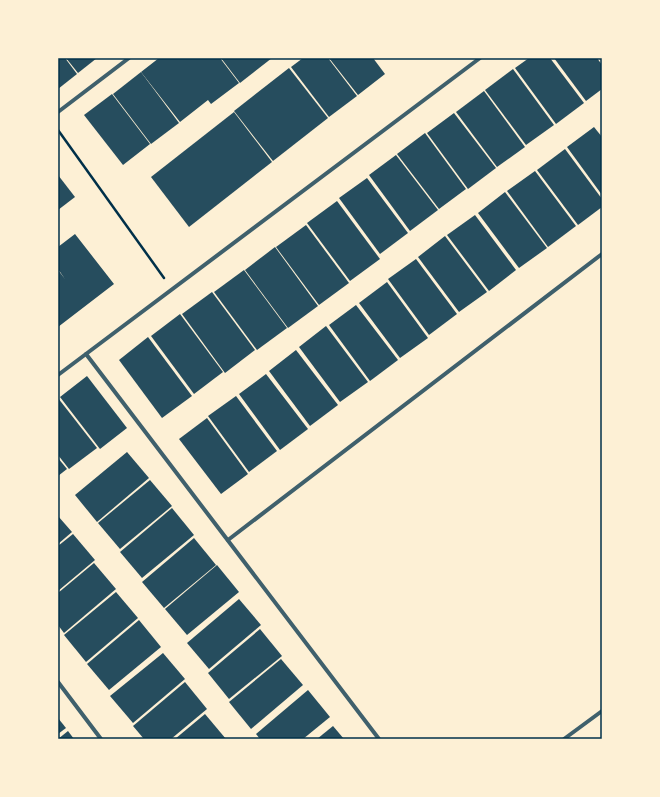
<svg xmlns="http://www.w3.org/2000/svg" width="660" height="797" viewBox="0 0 660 797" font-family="'Fira Sans Condensed',sans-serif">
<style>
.building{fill:#264d5e}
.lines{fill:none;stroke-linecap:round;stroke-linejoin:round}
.path{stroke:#003049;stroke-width:2.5}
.minor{stroke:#3f606c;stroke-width:4}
.neatline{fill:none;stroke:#003049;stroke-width:1.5}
</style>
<rect width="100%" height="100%" fill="#fdf0d5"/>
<g class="building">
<polygon points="58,58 65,58 77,74 58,89"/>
<polygon points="66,58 97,58 78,73"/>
<polygon points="159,58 220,58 239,83 211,104 208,100 180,122 141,72"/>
<polygon points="221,58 272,58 240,83"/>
<polygon points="303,58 328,58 357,96 329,117 291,67"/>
<polygon points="329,58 373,58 385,74 358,95"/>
<polygon points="529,58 550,58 584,103 556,124 515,68"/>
<polygon points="554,58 597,58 602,65 602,89 586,101"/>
<polygon points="289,68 328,118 273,161 234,111"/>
<polygon points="513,69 554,125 526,145 485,90"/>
<polygon points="141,72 179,123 151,144 113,94"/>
<polygon points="484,91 525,147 497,167 456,112"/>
<polygon points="112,94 150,144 123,165 84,115"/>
<polygon points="234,112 272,162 189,227 151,177"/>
<polygon points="454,113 496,168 468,189 427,133"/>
<polygon points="594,127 602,137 602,195 567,147"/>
<polygon points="425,133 466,189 439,209 397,154"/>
<polygon points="565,149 602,199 602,207 578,225 537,170"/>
<polygon points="396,155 438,210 410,231 369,175"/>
<polygon points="535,171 576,226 548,247 507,191"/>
<polygon points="58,175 75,197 58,210"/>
<polygon points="367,178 408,233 380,254 339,198"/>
<polygon points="505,192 547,248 519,268 478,213"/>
<polygon points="337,201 380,259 350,281 307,223"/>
<polygon points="475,215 516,270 489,291 447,235"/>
<polygon points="306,225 349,283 319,305 276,247"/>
<polygon points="75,234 114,284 58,327 58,270 65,279 58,269 58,247"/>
<polygon points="445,236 487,292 459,312 418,257"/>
<polygon points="275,247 318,306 288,328 245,270"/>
<polygon points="416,259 457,314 429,335 388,279"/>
<polygon points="244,270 287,328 257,350 214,292"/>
<polygon points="387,282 428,338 400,358 359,303"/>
<polygon points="212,292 255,350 225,373 182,314"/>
<polygon points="356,305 398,360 370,381 329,325"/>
<polygon points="180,314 223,372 194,394 151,336"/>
<polygon points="326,326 368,382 340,402 299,347"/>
<polygon points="148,337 192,396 162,418 119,360"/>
<polygon points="296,350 338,405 310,426 269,371"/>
<polygon points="266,374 308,429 280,450 239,394"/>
<polygon points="87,376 127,428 100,449 60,397"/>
<polygon points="236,396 277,451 249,472 208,416"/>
<polygon points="58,398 97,448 69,469 58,455"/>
<polygon points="207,418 248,474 221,494 179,439"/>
<polygon points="127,452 149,478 97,522 75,495"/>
<polygon points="58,458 67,469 58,476"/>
<polygon points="150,480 172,506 120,549 98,523"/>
<polygon points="172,508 194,535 142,578 120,552"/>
<polygon points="58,516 72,532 58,544"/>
<polygon points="73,534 95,560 58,591 58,546"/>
<polygon points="194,538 216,565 164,608 142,582"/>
<polygon points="94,563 116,589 64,633 58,625 58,593"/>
<polygon points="217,565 239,592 187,635 165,609"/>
<polygon points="116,592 138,618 86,662 64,635"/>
<polygon points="239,599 261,625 209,669 187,643"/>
<polygon points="139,620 161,647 109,690 87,664"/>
<polygon points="260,629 282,656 229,699 208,673"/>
<polygon points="163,653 185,679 133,723 110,696"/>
<polygon points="281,659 303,685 251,729 229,702"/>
<polygon points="185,682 207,709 171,739 144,739 133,726"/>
<polygon points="308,690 330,717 303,739 260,739 256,734"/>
<polygon points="205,714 226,739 175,739"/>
<polygon points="58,718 66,728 58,734"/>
<polygon points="333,726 344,739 317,739"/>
<polygon points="68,731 74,739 58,739"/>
</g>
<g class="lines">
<polyline class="path" points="58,130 164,278"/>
<g class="minor">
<polyline points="58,112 129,58"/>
<polyline points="86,354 379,739"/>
<polyline points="58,375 480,58"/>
<polyline points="228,540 602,254"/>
<polyline points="58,682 101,739"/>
<polyline points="564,739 602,711"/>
</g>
</g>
<rect width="660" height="797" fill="none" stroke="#fdf0d5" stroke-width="118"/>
<rect x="59" y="59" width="542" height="679" class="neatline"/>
</svg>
